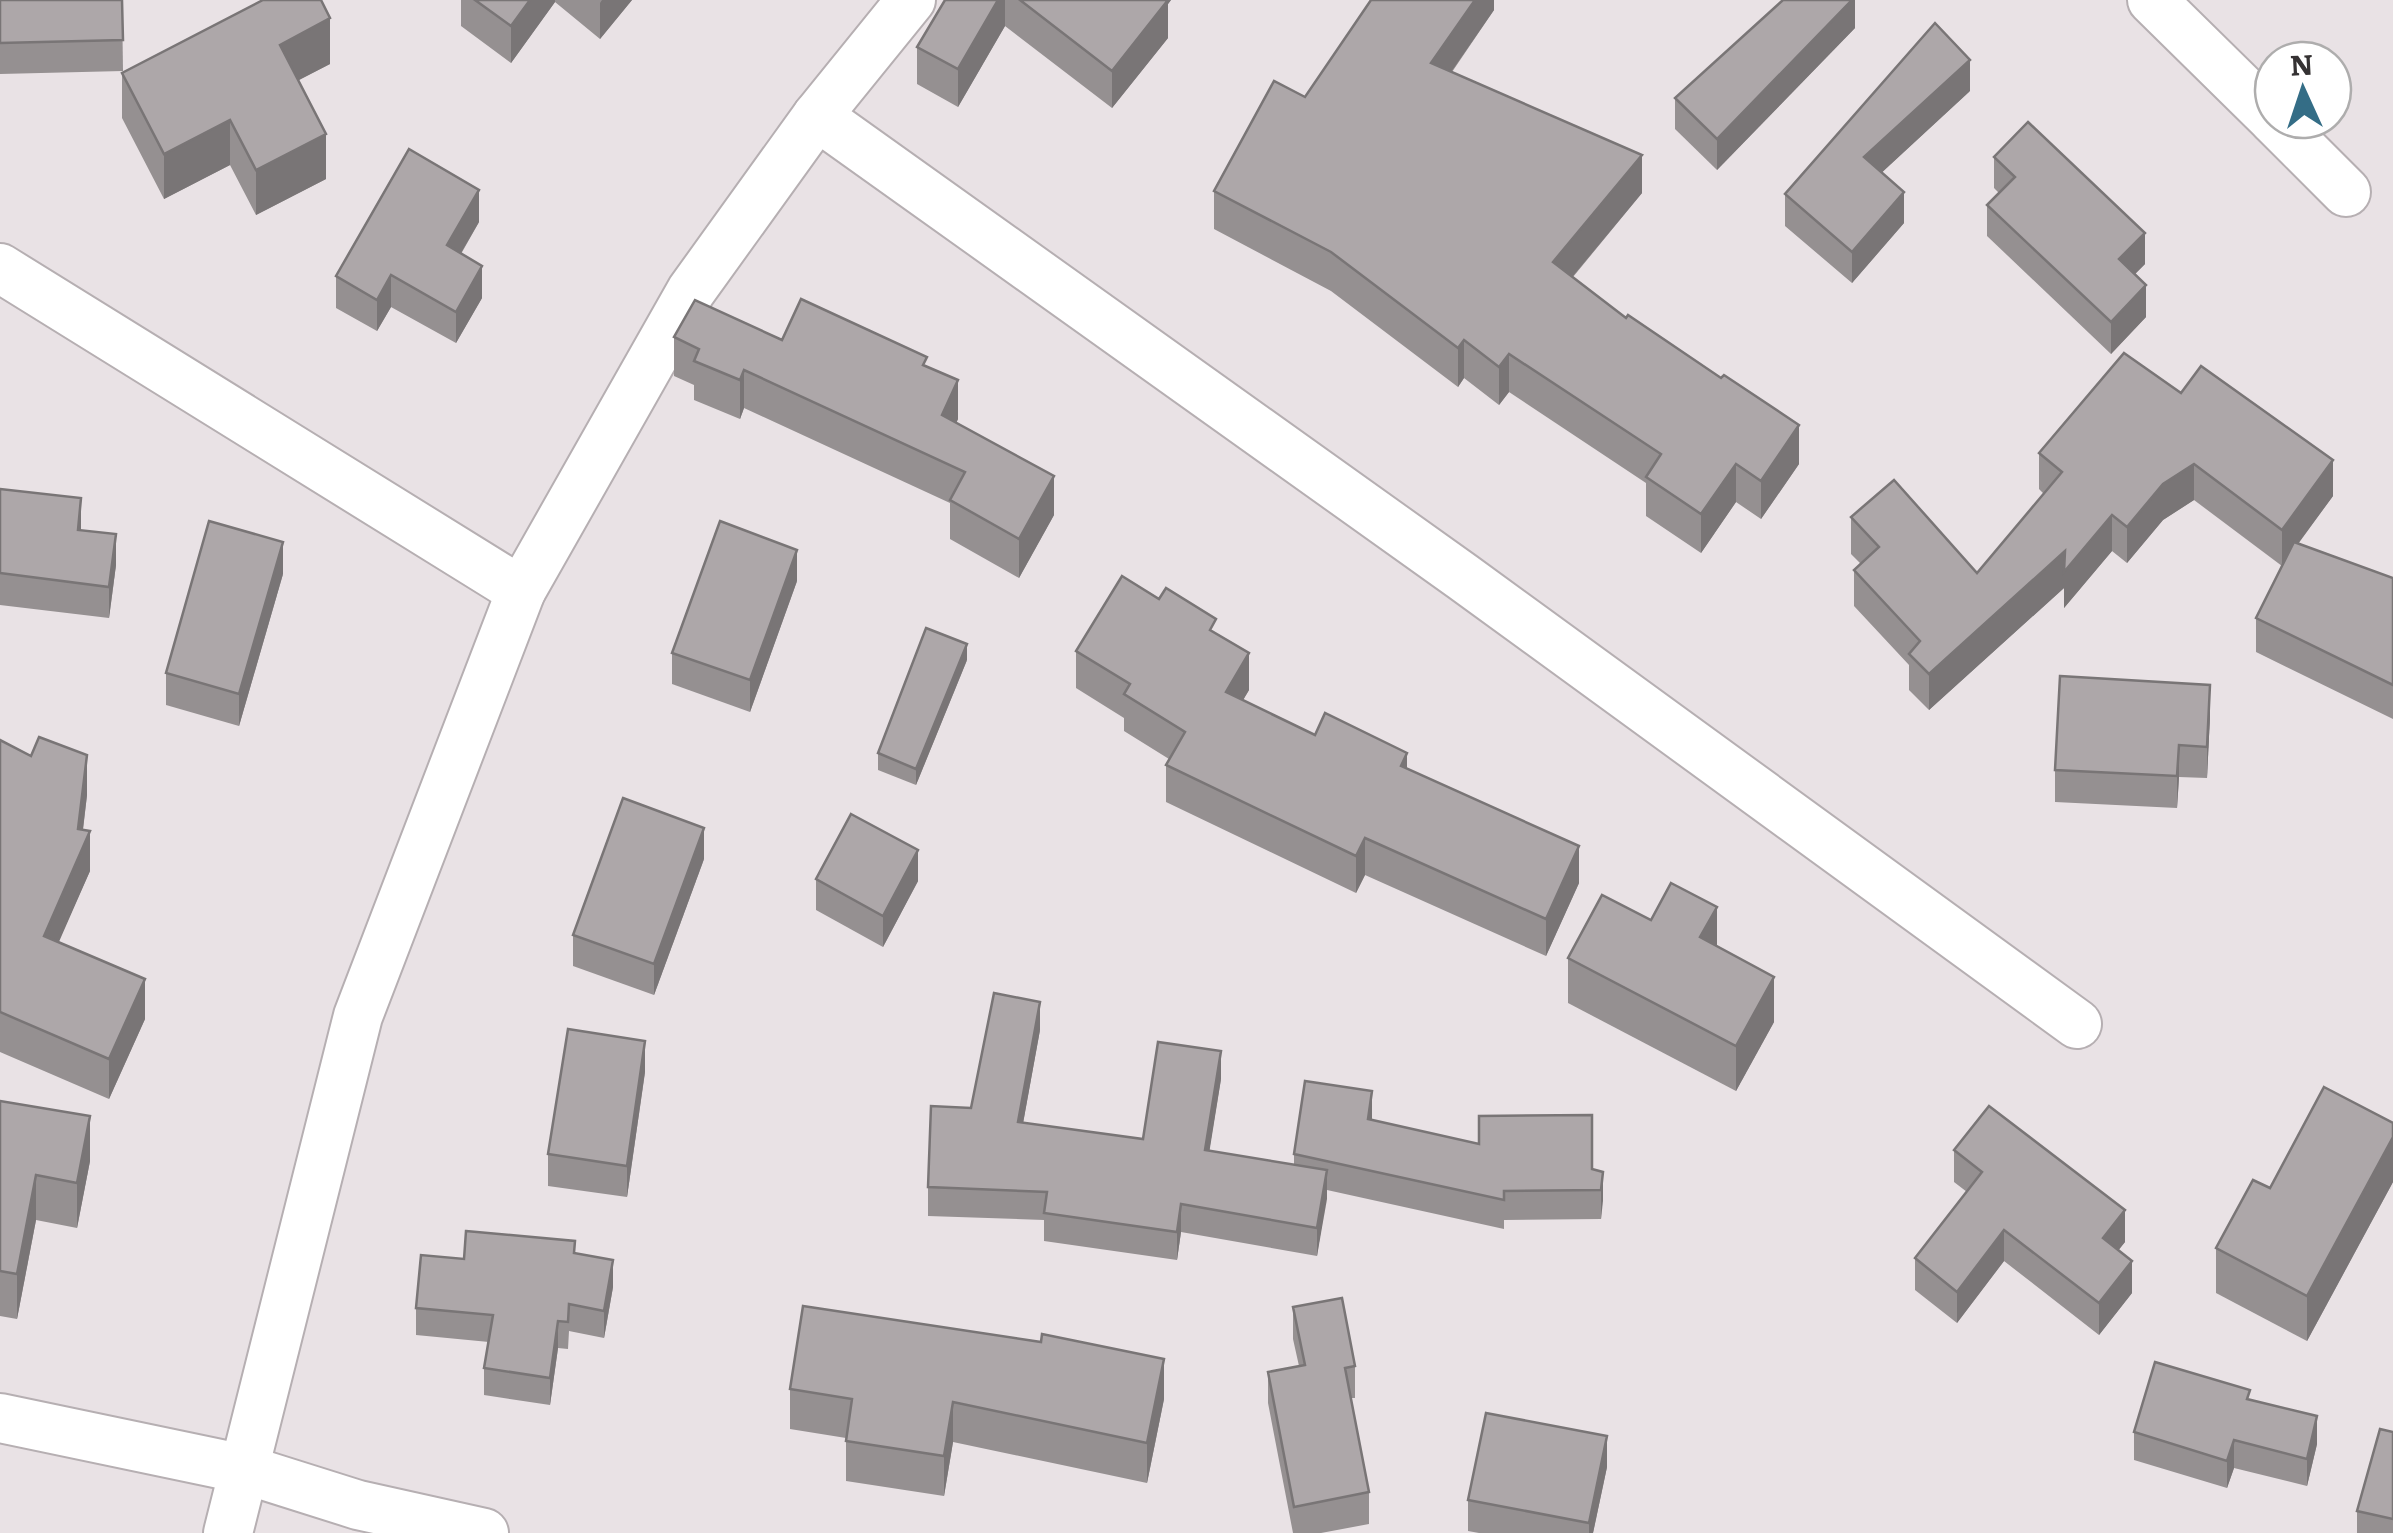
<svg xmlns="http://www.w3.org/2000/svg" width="2393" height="1533" viewBox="0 0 2393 1533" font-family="Literata,serif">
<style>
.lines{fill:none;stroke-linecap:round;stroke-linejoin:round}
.minor-casing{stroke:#b6afb2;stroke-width:52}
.minor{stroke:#fff;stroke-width:48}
.wall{fill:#959091}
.shaded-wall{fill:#797576}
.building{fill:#ada7a9;stroke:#797576;stroke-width:2.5}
</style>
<rect width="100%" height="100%" fill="#e9e2e5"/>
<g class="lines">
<g class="minor-casing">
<g id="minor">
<polyline points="2152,0 2273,119"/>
<polyline points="817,116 1463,577 2077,1024"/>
<polyline points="2274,120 2346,192"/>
<polyline points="0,268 521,591"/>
<polyline points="0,1418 244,1469 358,1505 484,1533"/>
<polyline points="228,1533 358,1016 521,591 691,291 817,116 911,0"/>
</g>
</g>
<use href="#minor" class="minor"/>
</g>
<g class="wall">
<polygon points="0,0 122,0 123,71 0,74"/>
<polygon points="461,0 632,0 600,39 555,2 511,63 461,26"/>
<polygon points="945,0 1171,0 1168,4 1168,38 1112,108 1005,26 958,107 917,84 917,47"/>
<polygon points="1494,0 1494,10 1452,72 1642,193 1573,277 1799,464 1761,519 1736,502 1701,553 1646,516 1646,483 1509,392 1499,405 1464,378 1458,387 1331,291 1214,229 1214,191 1305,97"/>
<polygon points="1855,0 1855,28 1717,170 1675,129 1675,98"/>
<polygon points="330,64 298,80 326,179 256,215 230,165 164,199 122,118 122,73"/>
<polygon points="1970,91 1881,173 1904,223 1852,283 1785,226 1785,194"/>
<polygon points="1994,157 2145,264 2135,274 2146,317 2111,354 1987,236 1987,205 1999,193 1994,188"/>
<polygon points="479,222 461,254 482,298 456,343 391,307 377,331 336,308 336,276"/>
<polygon points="674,337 782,340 927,366 958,419 956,423 1054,515 1019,578 950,539 950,503 744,408 740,419 694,400 694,385 674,376"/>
<polygon points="2181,393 2333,496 2298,543 2393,578 2393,719 2256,652 2256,618 2282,566 2194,500 2163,520 2127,563 2112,551 2064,608 2064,588 1929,710 1909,690 1909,665 1854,606 1854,570 1861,564 1851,554 1851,517 1977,573 2044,494 2039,489 2039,453"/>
<polygon points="0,489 81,530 116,565 109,618 0,605"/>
<polygon points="283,574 239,726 166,705 166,673"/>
<polygon points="797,581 750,712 672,684 672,653"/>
<polygon points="1216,633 1249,690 1243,700 1315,735 1407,769 1579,883 1546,956 1365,875 1356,893 1166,802 1166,765 1169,759 1124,731 1124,718 1076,688 1076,651"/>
<polygon points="967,660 916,785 878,770 878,753"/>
<polygon points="2210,716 2207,778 2179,777 2177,808 2055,802 2055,770"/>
<polygon points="0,740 87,795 83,830 90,871 58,942 145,1019 109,1099 0,1052"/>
<polygon points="704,859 654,995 573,966 573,935"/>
<polygon points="816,879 918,881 883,947 816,910"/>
<polygon points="1651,920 1717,946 1774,1022 1736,1091 1568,1003 1568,958"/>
<polygon points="1040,1030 1023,1123 1143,1139 1221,1079 1209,1151 1294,1165 1294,1154 1372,1120 1603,1172 1601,1219 1504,1220 1504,1229 1327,1190 1317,1256 1181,1232 1177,1260 1044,1241 1044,1220 928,1216 928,1187 971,1108"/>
<polygon points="645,1072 627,1197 548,1186 548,1154"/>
<polygon points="0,1101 90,1161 77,1228 36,1220 17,1319 0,1316"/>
<polygon points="2393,1123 2393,1182 2307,1341 2216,1293 2216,1248 2270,1188"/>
<polygon points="1954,1150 2125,1242 2118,1250 2132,1293 2099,1335 2004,1261 1957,1323 1915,1290 1915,1258 1967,1192 1954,1182"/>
<polygon points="575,1253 613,1287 604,1338 569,1331 568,1349 558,1348 550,1405 484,1395 484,1368 489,1342 416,1335 416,1308 464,1259"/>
<polygon points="1293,1307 1355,1366 1355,1398 1350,1398 1369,1492 1369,1524 1321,1533 1293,1533 1268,1403 1268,1372 1299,1366 1293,1339"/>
<polygon points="790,1389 1164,1399 1147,1483 953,1442 944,1496 846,1481 846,1438 790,1429"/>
<polygon points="2250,1400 2317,1444 2307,1486 2234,1468 2227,1488 2134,1460 2134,1432"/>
<polygon points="2393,1432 2393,1533 2357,1533 2357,1511"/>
<polygon points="1607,1467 1593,1533 1479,1533 1468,1531 1468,1500"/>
</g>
<g class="shaded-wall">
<polygon points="530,0 555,0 555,2 511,63 511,26"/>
<polygon points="602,0 632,0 600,39 600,3"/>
<polygon points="998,0 1005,0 1005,26 958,107 958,69"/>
<polygon points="1152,0 1171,0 1168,4 1168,38 1112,108 1112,71"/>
<polygon points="1475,0 1494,0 1494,10 1431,101 1431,63"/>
<polygon points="1852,0 1855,0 1855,28 1717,170 1717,139"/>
<polygon points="330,18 330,64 280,90 280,45"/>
<polygon points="1970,60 1970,91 1864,189 1864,157"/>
<polygon points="230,120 230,165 164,199 164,154"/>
<polygon points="326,134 326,179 256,215 256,170"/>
<polygon points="1642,155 1642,193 1553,300 1553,262"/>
<polygon points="479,190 479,222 447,277 447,245"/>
<polygon points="1904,192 1904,223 1852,283 1852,252"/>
<polygon points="2145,233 2145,264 2119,290 2119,259"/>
<polygon points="482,266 482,298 456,343 456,312"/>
<polygon points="391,275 391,307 377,331 377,300"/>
<polygon points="2146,285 2146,317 2111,354 2111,322"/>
<polygon points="1464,340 1464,378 1458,387 1458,348"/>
<polygon points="1509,354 1509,392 1499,405 1499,367"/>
<polygon points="744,370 744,408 740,419 740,380"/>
<polygon points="958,380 958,419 942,454 942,415"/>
<polygon points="1799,425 1799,464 1761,519 1761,481"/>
<polygon points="2333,460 2333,496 2282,566 2282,530"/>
<polygon points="1736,464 1736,502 1701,553 1701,514"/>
<polygon points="2194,464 2194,500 2163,520 2127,563 2127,527 2163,484"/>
<polygon points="1054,476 1054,515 1019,578 1019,539"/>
<polygon points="81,498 81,530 78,530"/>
<polygon points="2112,515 2112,551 2064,608 2064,588 1929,710 1929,674 2065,551"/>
<polygon points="116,534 116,565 109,618 109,587"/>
<polygon points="283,542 283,574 239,726 239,694"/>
<polygon points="797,550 797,581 750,712 750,680"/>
<polygon points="967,644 967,660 916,785 916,769"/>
<polygon points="1249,653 1249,690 1226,729 1226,692"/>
<polygon points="2210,685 2210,716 2207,778 2207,747"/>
<polygon points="2179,745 2179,777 2177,808 2177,776"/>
<polygon points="1407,753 1407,790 1401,766"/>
<polygon points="87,755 87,795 80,853 90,831 90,871 44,976 44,936 78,829"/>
<polygon points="704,828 704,859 654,995 654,964"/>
<polygon points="1365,838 1365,875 1356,893 1356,856"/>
<polygon points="1579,846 1579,883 1546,956 1546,919"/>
<polygon points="918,850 918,881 883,947 883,916"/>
<polygon points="1717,907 1717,952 1700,937"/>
<polygon points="1774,977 1774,1022 1736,1091 1736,1046"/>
<polygon points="145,979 145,1019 109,1099 109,1059"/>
<polygon points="1040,1002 1040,1030 1018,1151 1018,1122"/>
<polygon points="645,1041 645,1072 627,1197 627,1166"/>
<polygon points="1221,1051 1221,1079 1205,1179 1205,1150"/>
<polygon points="1372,1091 1372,1120 1368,1119"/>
<polygon points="90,1116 90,1161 77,1228 77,1183"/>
<polygon points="2393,1137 2393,1182 2307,1341 2307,1296"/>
<polygon points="1327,1170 1327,1199 1317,1256 1317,1228"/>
<polygon points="1603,1172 1603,1201 1601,1219 1601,1190"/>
<polygon points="36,1175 36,1220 17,1319 17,1274"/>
<polygon points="1181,1204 1181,1232 1177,1260 1177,1232"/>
<polygon points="2125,1210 2125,1242 2103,1270 2103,1238"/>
<polygon points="2004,1230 2004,1261 1957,1323 1957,1292"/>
<polygon points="613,1260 613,1287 604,1338 604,1311"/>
<polygon points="2132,1261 2132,1293 2099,1335 2099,1303"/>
<polygon points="558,1321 558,1348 550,1405 550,1378"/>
<polygon points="1164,1359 1164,1399 1147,1483 1147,1443"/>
<polygon points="953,1402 953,1442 944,1496 944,1456"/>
<polygon points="2317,1416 2317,1444 2307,1486 2307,1459"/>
<polygon points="1607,1436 1607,1467 1593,1533 1589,1533 1589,1523"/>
<polygon points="2234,1440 2234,1468 2227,1488 2227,1461"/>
</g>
<g class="building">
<polygon points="0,0 122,0 123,40 0,43"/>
<polygon points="263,0 321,0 330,18 280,45 326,134 256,170 230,120 164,154 122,73"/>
<polygon points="475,0 530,0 511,26"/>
<polygon points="945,0 998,0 958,69 917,47"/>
<polygon points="1020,0 1168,0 1112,71"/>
<polygon points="1371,0 1475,0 1431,63 1642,155 1553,262 1626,318 1628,315 1721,378 1724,375 1799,425 1761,481 1736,464 1701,514 1646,477 1661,454 1509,354 1499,367 1464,340 1458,348 1331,252 1214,191 1274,81 1305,97"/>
<polygon points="1783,0 1852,0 1717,139 1675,98"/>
<polygon points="1935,23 1970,60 1864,157 1904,192 1852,252 1785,194"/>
<polygon points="2028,122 2145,233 2119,259 2146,285 2111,322 1987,205 2015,177 1994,157"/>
<polygon points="409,149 479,190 447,245 482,266 456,312 391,275 377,300 336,276"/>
<polygon points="801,299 927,357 923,365 958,380 942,415 1054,476 1019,539 950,500 965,472 744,370 740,380 694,361 699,349 674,337 695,300 782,340"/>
<polygon points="2124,353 2181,393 2201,366 2333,460 2282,530 2194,464 2163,484 2127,527 2112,515 2064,572 2065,551 1929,674 1909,654 1920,641 1854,570 1879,547 1851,517 1894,480 1977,573 2062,472 2039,453"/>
<polygon points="0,489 81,498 78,530 116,534 109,587 0,573"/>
<polygon points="209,521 283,542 239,694 166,673"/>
<polygon points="720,521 797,550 750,680 672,653"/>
<polygon points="2294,542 2393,578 2393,685 2256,618"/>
<polygon points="1122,576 1159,599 1166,588 1216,619 1210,630 1249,653 1226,692 1315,735 1325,713 1407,753 1401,766 1579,846 1546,919 1365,838 1356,856 1166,765 1185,732 1124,694 1130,684 1076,651"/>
<polygon points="926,628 967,644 916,769 878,753"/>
<polygon points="2060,676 2210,685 2207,747 2179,745 2177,776 2055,770"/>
<polygon points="39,737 87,755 78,829 90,831 44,936 145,979 109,1059 0,1012 0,740 31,756"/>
<polygon points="623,798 704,828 654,964 573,935"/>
<polygon points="851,814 918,850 883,916 816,879"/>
<polygon points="1671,883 1717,907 1700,937 1774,977 1736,1046 1568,958 1602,895 1651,920"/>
<polygon points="994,993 1040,1002 1018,1122 1143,1139 1158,1042 1221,1051 1205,1150 1327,1170 1317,1228 1181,1204 1177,1232 1044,1213 1047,1192 928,1187 931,1106 971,1108"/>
<polygon points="568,1029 645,1041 627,1166 548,1154"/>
<polygon points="1305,1081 1372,1091 1368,1119 1479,1144 1479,1116 1592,1115 1592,1169 1603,1172 1601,1190 1504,1191 1504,1200 1294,1154"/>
<polygon points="2324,1087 2393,1123 2393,1137 2307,1296 2216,1248 2253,1180 2270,1188"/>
<polygon points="0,1101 90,1116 77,1183 36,1175 17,1274 0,1271"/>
<polygon points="1989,1106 2125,1210 2103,1238 2132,1261 2099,1303 2004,1230 1957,1292 1915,1258 1982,1172 1954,1150"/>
<polygon points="466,1231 575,1241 574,1253 613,1260 604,1311 569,1304 568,1322 558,1321 550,1378 484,1368 493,1315 416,1308 421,1255 464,1259"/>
<polygon points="1342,1298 1355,1366 1345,1368 1369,1492 1294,1507 1268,1372 1305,1365 1293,1307"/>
<polygon points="803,1306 1041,1342 1042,1334 1164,1359 1147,1443 953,1402 944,1456 846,1441 852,1399 790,1389"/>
<polygon points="2155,1362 2250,1390 2247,1399 2317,1416 2307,1459 2234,1440 2227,1461 2134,1432"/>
<polygon points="1486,1413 1607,1436 1589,1523 1468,1500"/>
<polygon points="2380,1429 2393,1432 2393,1519 2357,1511"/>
</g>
<g transform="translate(2303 90) rotate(357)"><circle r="48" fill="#ffffff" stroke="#aeadad" stroke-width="2.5"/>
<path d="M0-8L18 38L0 25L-18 38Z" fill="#346d86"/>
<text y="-15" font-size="28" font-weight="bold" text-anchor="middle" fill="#353233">N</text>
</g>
</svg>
